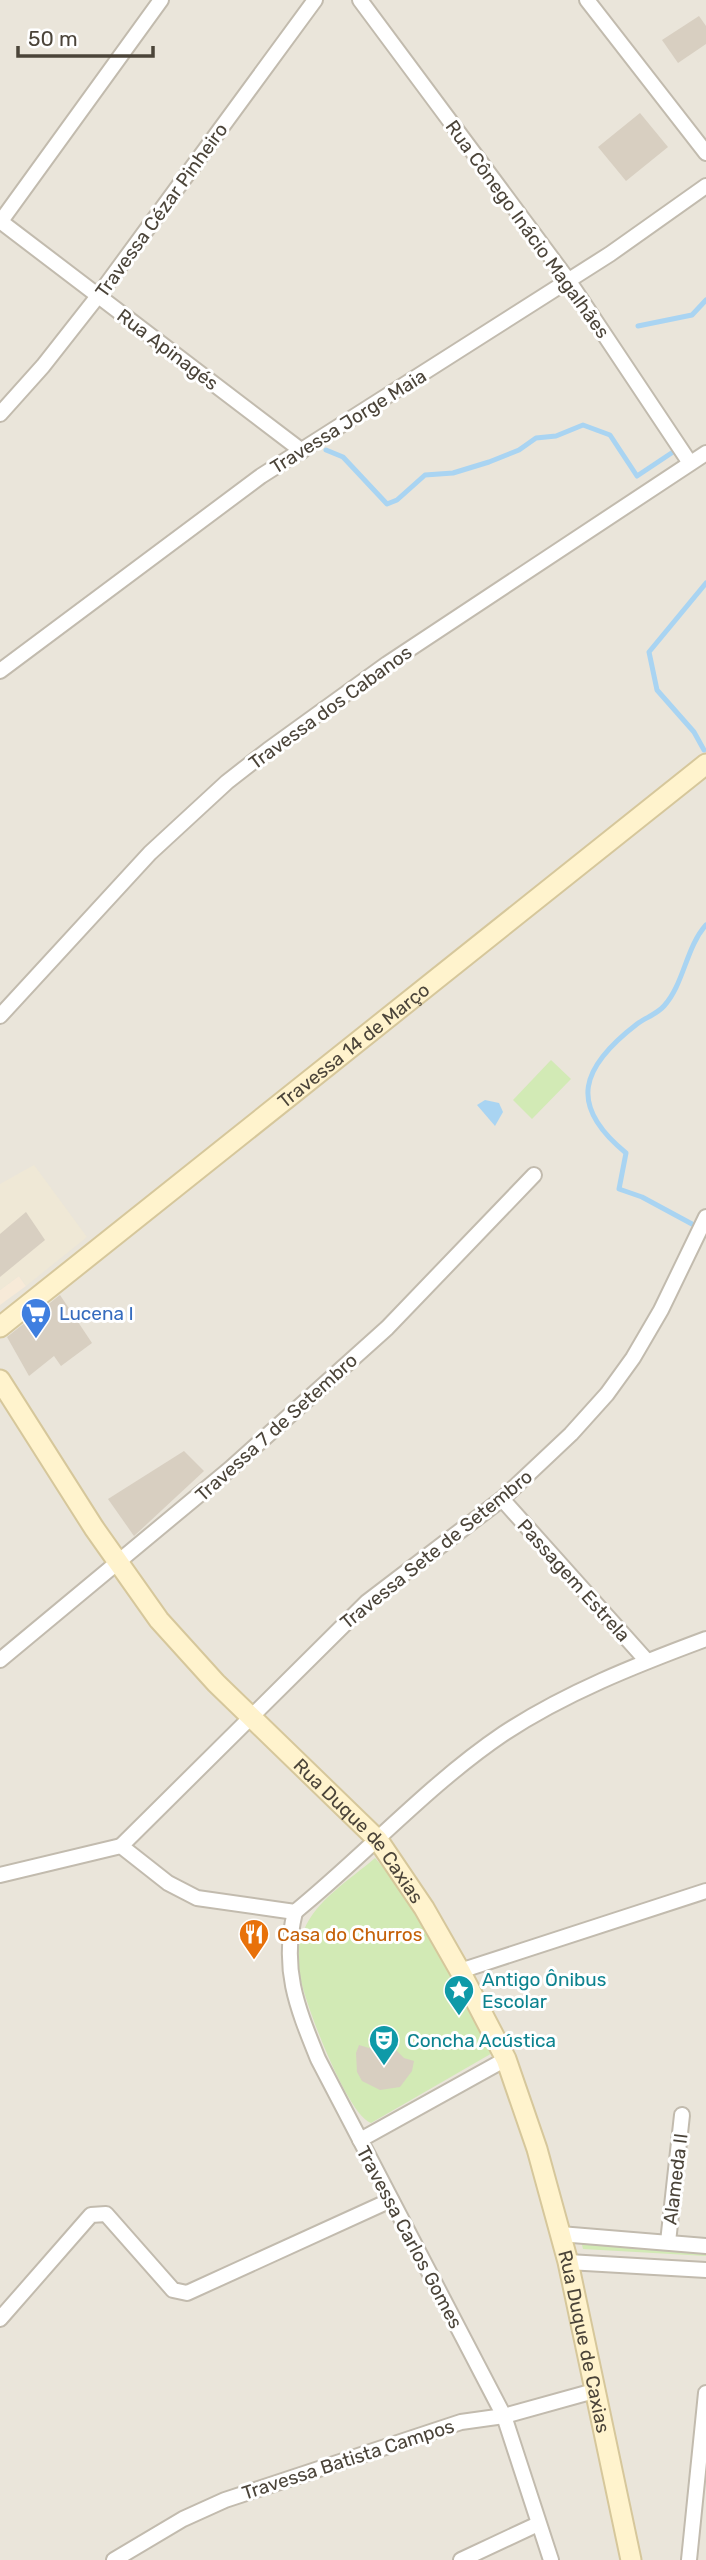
<svg xmlns="http://www.w3.org/2000/svg" width="706" height="2560" viewBox="0 0 706 2560" font-family="Rubik,sans-serif">
<style>
.residential{fill:#eae5da}
.commercial{fill:#f7ead8}
.education{fill:#efe8d6}
.green{fill:#d2eab5}
.water{fill:#a9d4f2}
.lines{fill:none;stroke-linecap:round;stroke-linejoin:round}
.stream{stroke:#a9d4f2;stroke-width:5}
.building{fill:#d8cfc1}
.street-casing{stroke:#c2bbae;stroke-width:18}
.secondary-casing{stroke:#d6c79b;stroke-width:23}
.street{stroke:#fff;stroke-width:14}
.secondary{stroke:#fff3cd;stroke-width:19}
.labels{text-anchor:middle;stroke-width:6;stroke-linejoin:round;paint-order:stroke}
.street-label{font-size:19px;fill:#4b4439;stroke:#fff}
.shop-label{font-size:19px;fill:#366cbe;stroke:#fff;text-anchor:start}
.food-label{font-size:19px;fill:#c56008;stroke:#fff;text-anchor:start}
.culture-label{font-size:19px;fill:#0d838f;stroke:#fff;text-anchor:start}
</style>
<rect width="100%" height="100%" fill="#f6f3ec"/>
<rect class="residential" x="0" y="0" width="706" height="2560"/>
<polygon class="commercial" points="19,1276 26,1286 0,1305 0,1290"/>
<polygon class="education" points="34,1165 87,1237 26,1286 19,1276 0,1290 0,1184"/>
<g class="green">
<polygon points="551,1060 571,1079 532,1119 513,1100"/>
<path d="M375,1858L418,1908L494,2052L371,2123C347,2115 303,1999 299,1972C297,1958 298,1943 304,1930C316,1900 351,1879 375,1858Z"/>
<polygon points="579,2233 706,2242 706,2256 583,2249"/>
</g>
<polygon class="water" points="485,1100 499,1103 503,1112 495,1126 477,1105"/>
<g class="lines">
<g class="stream">
<polyline points="638,326 692,315 706,300"/>
<polyline points="326,450 343,457 387,504 397,500 425,475 453,473 489,462 519,450 536,438 556,436 583,425 610,435 637,476 679,448"/>
<polyline points="704,750 694,732 657,690 649,652 706,583"/>
<path d="M692,1224L642,1197L619,1189L626,1153C567,1105 581,1067 637,1024C645,1018 657,1014 664,1006C684,984 686,947 706,925"/>
</g>
</g>
<g class="building">
<polygon points="699,16 706,26 706,44 678,63 662,40"/>
<polygon points="640,113 668,147 626,181 598,147"/>
<polygon points="26,1212 45,1240 0,1277 0,1234"/>
<polygon points="60,1295 92,1343 61,1366 54,1356 29,1376 7,1337"/>
<polygon points="184,1451 204,1471 134,1536 108,1499"/>
<polygon points="389,2043 404,2058 414,2061 412,2071 400,2087 380,2090 362,2081 357,2072 356,2053 359,2045 369,2048 375,2044"/>
</g>
<g class="lines">
<g class="street-casing">
<g id="street">
<polyline points="360,0 568,280 690,463"/>
<polyline points="587,0 706,153"/>
<polyline points="0,221 302,451"/>
<polyline points="1,221 161,0"/>
<polyline points="0,414 43,366 98,296 315,0"/>
<polyline points="0,671 261,476 610,254 706,186"/>
<polyline points="0,1016 150,853 227,782 268,750 387,664 706,453"/>
<polyline points="502,1499 647,1661"/>
<polyline points="0,1660 230,1469 387,1328 534,1175"/>
<polyline points="121,1846 367,1602 502,1499 571,1434 607,1394 633,1358 661,1310 706,1217"/>
<path d="M0,1875L121,1846L168,1883L197,1898L295,1912C364,1856 429,1784 503,1734C565,1693 636,1665 706,1639"/>
<path d="M295,1912C281,1969 297,2007 318,2059L504,2416L551,2560"/>
<polyline points="460,1971 706,1891"/>
<polyline points="360,2140 506,2059"/>
<polyline points="560,2234 706,2246"/>
<polyline points="668,2242 682,2115"/>
<polyline points="568,2262 706,2270"/>
<polyline points="0,2319 91,2215 106,2214 173,2290 187,2293 391,2200"/>
<polyline points="114,2560 183,2519 225,2500 461,2422 504,2416 594,2391"/>
<polyline points="461,2560 538,2524"/>
<polyline points="689,2560 706,2393"/>
</g>
</g>
<g class="secondary-casing">
<g id="secondary">
<path id="s1" d="M0,1327L706,764"/>
<path id="s2" d="M0,1380L94,1528L159,1620L216,1683L378,1840L424,1908L460,1971L506,2059L537,2149L568,2262L631,2560"/>
</g>
</g>
<use href="#street" class="street"/>
<use href="#secondary" class="secondary"/>
</g>
<defs>
<g id="supermarket-pin" transform="scale(1.575)"><path d="M0 17L-7.5 6A9.5 9.5 0 1 1 7.5 6Z" fill="#3f7fe0" stroke="#fff"/><path d="M-6-5.5h2.5l.6 2H6L4.5 2H-2.5L-4.4-4H-6ZM-1.5 3.2a1.3 1.3 0 1 0 .1 0ZM3 3.2a1.3 1.3 0 1 0 .1 0Z" fill="#fff"/></g>
<g id="restaurant-pin" transform="scale(1.575)"><path d="M0 17L-7.5 6A9.5 9.5 0 1 1 7.5 6Z" fill="#e8710a" stroke="#fff"/><path d="M-5-6h1v4h1v-4h1v4h1v-4h1v5L-1.5 .5V6h-2V.5L-5-1ZM5-6V6H3V1.5H1.5Q1.5-4 5-6Z" fill="#fff"/></g>
<g id="sight-pin" transform="scale(1.575)"><path d="M0 17L-7.5 6A9.5 9.5 0 1 1 7.5 6Z" fill="#0f9aa8" stroke="#fff"/><path d="M0-6L1.8-2.2L6-1.7L2.9 1.2L3.7 5.4L0 3.3L-3.7 5.4L-2.9 1.2L-6-1.7L-1.8-2.2Z" fill="#fff"/></g>
<g id="theatre-pin" transform="scale(1.575)"><path d="M0 17L-7.5 6A9.5 9.5 0 1 1 7.5 6Z" fill="#0f9aa8" stroke="#fff"/><path d="M-5-5.5Q0-4 5-5.5V0Q5 5 0 6Q-5 5-5 0ZM-3.3-2.5H-1v1.5H-3.3ZM1-2.5H3.3v1.5H1ZM-2.8 1Q0 5.5 2.8 1Z" fill="#fff"/></g>
</defs>
<g fill-rule="evenodd">
<use href="#supermarket-pin" x="36" y="1313"/>
<use href="#restaurant-pin" x="254" y="1934"/>
<use href="#sight-pin" x="459" y="1990"/>
<use href="#theatre-pin" x="384" y="2040"/>
</g>
<g class="labels">
<g class="street-label">
<text transform="translate(161 210) rotate(-54)" y="7">Travessa Cézar Pinheiro</text>
<text transform="translate(528 229) rotate(54)" y="7">Rua Cônego Inácio Magalhães</text>
<text transform="translate(168 349) rotate(37)" y="7">Rua Apinagés</text>
<text transform="translate(348 421) rotate(-32)" y="7">Travessa Jorge Maia</text>
<text transform="translate(330 707) rotate(-36)" y="7">Travessa dos Cabanos</text>
<text dy="7" stroke="none"><textPath href="#s1" startOffset="452">Travessa 14 de Março</textPath></text>
<text transform="translate(276 1427) rotate(-42)" y="7">Travessa 7 de Setembro</text>
<text transform="translate(436 1549) rotate(-39)" y="7">Travessa Sete de Setembro</text>
<text transform="translate(574 1580) rotate(48)" y="7">Passagem Estrela</text>
<text dy="7" stroke="none"><textPath href="#s2" startOffset="579">Rua Duque de Caxias</textPath></text>
<text transform="translate(675 2179) rotate(-83)" y="7">Alameda II</text>
<text transform="translate(410 2237) rotate(62)" y="7">Travessa Carlos Gomes</text>
<text dy="7" stroke="none"><textPath href="#s2" startOffset="1146">Rua Duque de Caxias</textPath></text>
<text transform="translate(348 2459) rotate(-18)" y="7">Travessa Batista Campos</text>
</g>
<g class="shop-label">
<text x="59" y="1320">Lucena I</text>
</g>
<g class="food-label">
<text x="277" y="1941">Casa do Churros</text>
</g>
<g class="culture-label">
<text x="482" y="1986">Antigo Ônibus<tspan x="482" dy="22">Escolar</tspan></text>
<text x="407" y="2047">Concha Acústica</text>
</g>
</g>
<path d="M18 46v10h135v-10" fill="none" stroke="#4b4439" stroke-width="3.5"/>
<text x="28" y="46" font-size="21" fill="#4b4439" stroke="#ffffff" stroke-width="5" paint-order="stroke">50 m</text>
</svg>
